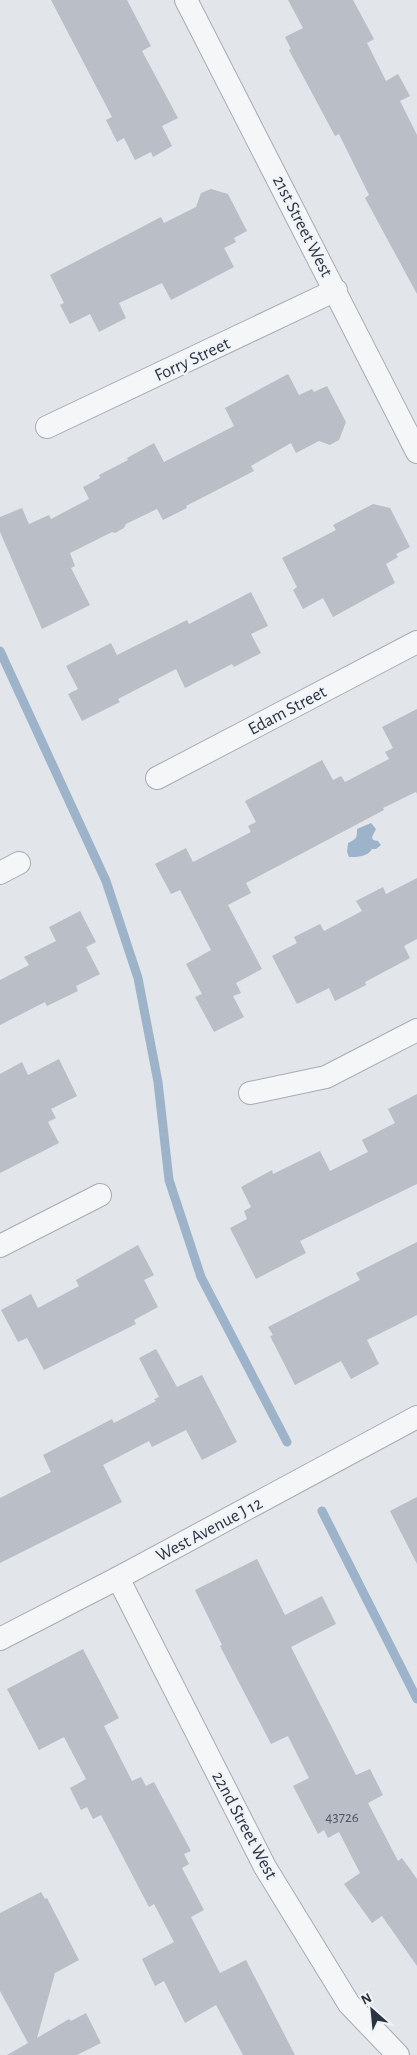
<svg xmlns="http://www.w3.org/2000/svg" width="417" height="2055" viewBox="0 0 417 2055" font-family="'Alegreya Sans',sans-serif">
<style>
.water{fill:#9db3ca}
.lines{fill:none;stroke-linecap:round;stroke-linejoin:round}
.stream{stroke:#9db3ca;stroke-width:9}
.building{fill:#b9bec7}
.street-casing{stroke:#a7acb4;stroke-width:24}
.street{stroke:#f4f6f8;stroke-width:22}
.labels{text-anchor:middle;stroke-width:5;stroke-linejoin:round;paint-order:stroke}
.number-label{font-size:15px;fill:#4e5663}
.street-label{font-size:18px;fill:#2a3342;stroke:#f1f4f7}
</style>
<rect width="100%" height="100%" fill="#e2e5ea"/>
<path class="water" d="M371,823L376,829L372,837L373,840L378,841L381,845L376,849H372C367,857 358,857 349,857L347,852L348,843C357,839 357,837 357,829Z"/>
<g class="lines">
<g class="stream">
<polyline points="0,651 106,881 138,978 158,1082 169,1180 201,1277 287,1442"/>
<polyline points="322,1511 417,1699"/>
</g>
</g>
<g class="building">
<polygon points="51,0 127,0 151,46 142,51 178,118 162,126 172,146 153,157 151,152 135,160 124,138 117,142 106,120 112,117"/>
<polygon points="288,0 353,0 374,39 367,43 386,81 398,74 410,96 400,101 417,135 417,294 365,198 369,195 339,134 335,136 289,50 291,49 285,37 303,28"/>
<polygon points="211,189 228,194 247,231 234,238 236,242 224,248 234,267 171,300 162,283 119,303 126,318 99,332 90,314 70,324 60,305 64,303 50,275 161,217 164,223 196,207 201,193"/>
<polygon points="288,374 299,395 312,389 314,392 327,386 346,422 339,440 330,445 319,441 296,453 291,443 251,466 254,471 186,506 187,508 163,520 157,509 126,524 124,528 115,533 112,532 70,553 75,566 71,568 90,605 42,629 0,532 0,517 22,508 29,524 49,515 51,519 89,499 83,487 100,478 99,475 128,460 127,458 154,443 164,462 234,426 225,408"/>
<polygon points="373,504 390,508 410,547 396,554 398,557 386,564 395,583 333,617 323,598 303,609 293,590 297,587 282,558 336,530 333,525"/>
<polygon points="251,592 268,626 251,634 261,653 234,667 232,664 185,688 176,669 118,699 120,702 82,721 68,694 78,689 66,666 111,643 117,655 187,620 189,624"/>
<polygon points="417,709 417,794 416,792 383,808 384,810 246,883 251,893 228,905 262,969 236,983 241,993 233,996 244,1017 214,1032 195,997 202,994 186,964 211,950 180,890 171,894 155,864 186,848 193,862 251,832 248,826 256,822 245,801 322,760 333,780 341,776 345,782 389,759 385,752 393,748 382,727"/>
<polygon points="417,878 417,939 404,946 410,958 365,982 366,985 335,1001 329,988 297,1004 272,956 297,943 294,937 320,924 324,931 362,911 356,901 383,887 386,894"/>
<polygon points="80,911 96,942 86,947 100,974 76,986 78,991 47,1006 45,1002 0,1025 0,980 29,965 24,957 56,941 49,927"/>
<polygon points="59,1059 77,1096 51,1109 56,1118 48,1122 59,1143 0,1173 0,1074 22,1062 28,1075"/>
<polygon points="417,1094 417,1184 300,1241 306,1253 256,1279 230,1228 247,1219 244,1211 251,1207 241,1187 272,1170 273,1174 320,1151 330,1171 368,1152 362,1140 395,1123 388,1109"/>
<polygon points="417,1242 417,1315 367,1340 379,1364 351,1379 341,1361 295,1385 270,1336 273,1335 268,1327 360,1280 356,1273"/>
<polygon points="138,1245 154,1275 144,1280 158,1307 134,1320 136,1324 44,1370 27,1338 18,1342 1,1310 31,1294 38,1308 79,1286 76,1280"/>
<polygon points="156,1349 177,1387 202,1375 237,1442 202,1460 186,1430 152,1447 149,1441 103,1465 122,1502 0,1563 0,1498 51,1472 43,1455 112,1419 114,1423 156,1401 154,1399 159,1397 139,1358"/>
<polygon points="417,1497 417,1564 390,1511"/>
<polygon points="257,1559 285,1615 322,1596 336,1624 291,1647 356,1775 370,1769 383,1795 368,1803 398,1861 402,1858 417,1879 417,1966 382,1916 372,1923 344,1884 360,1873 339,1832 328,1838 324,1830 318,1834 293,1786 309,1778 288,1736 271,1744 220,1646 222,1645 195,1590"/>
<polygon points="83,1649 119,1718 104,1726 132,1781 141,1777 146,1786 154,1782 191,1851 184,1854 189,1864 182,1868 204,1910 191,1917 220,1973 246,1960 295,2055 243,2055 216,2005 185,2023 164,1981 155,1986 142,1959 174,1942 154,1904 149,1907 101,1815 93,1819 87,1807 81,1810 70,1788 86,1779 64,1737 39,1750 7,1689"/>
<polygon points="41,1892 45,1899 47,1898 79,1960 55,1973 37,2038 69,2019 71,2021 86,2013 101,2043 77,2055 7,2055 28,2043 0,1991 0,1913"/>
</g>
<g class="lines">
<g class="street-casing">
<g id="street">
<polyline points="186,0 417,452"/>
<polyline points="47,427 336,290"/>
<polyline points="157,778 417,642"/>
<polyline points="0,873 19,863"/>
<polyline points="250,1093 326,1077 417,1030"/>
<polyline points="0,1246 100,1195"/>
<polyline points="118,1578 265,1867 349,2004 398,2055"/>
<polyline points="0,1639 118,1578 417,1417"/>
</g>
</g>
<use href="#street" class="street"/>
</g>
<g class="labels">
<g class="number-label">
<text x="342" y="1822">43726</text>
</g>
<g class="street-label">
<text transform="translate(303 226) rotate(63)" y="6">21st Street West</text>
<text transform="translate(192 359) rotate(-25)" y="6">Forry Street</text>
<text transform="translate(287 710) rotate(-28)" y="6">Edam Street</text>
<text transform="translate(209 1529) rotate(-28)" y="6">West Avenue J 12</text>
<text transform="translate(245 1825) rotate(62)" y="6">22nd Street West</text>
</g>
</g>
<g transform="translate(372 2010) rotate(333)" stroke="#f1f4f7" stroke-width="4" paint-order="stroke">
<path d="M0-4L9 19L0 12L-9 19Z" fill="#2a3342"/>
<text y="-8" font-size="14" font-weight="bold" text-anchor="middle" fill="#2a3342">N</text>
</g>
</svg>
